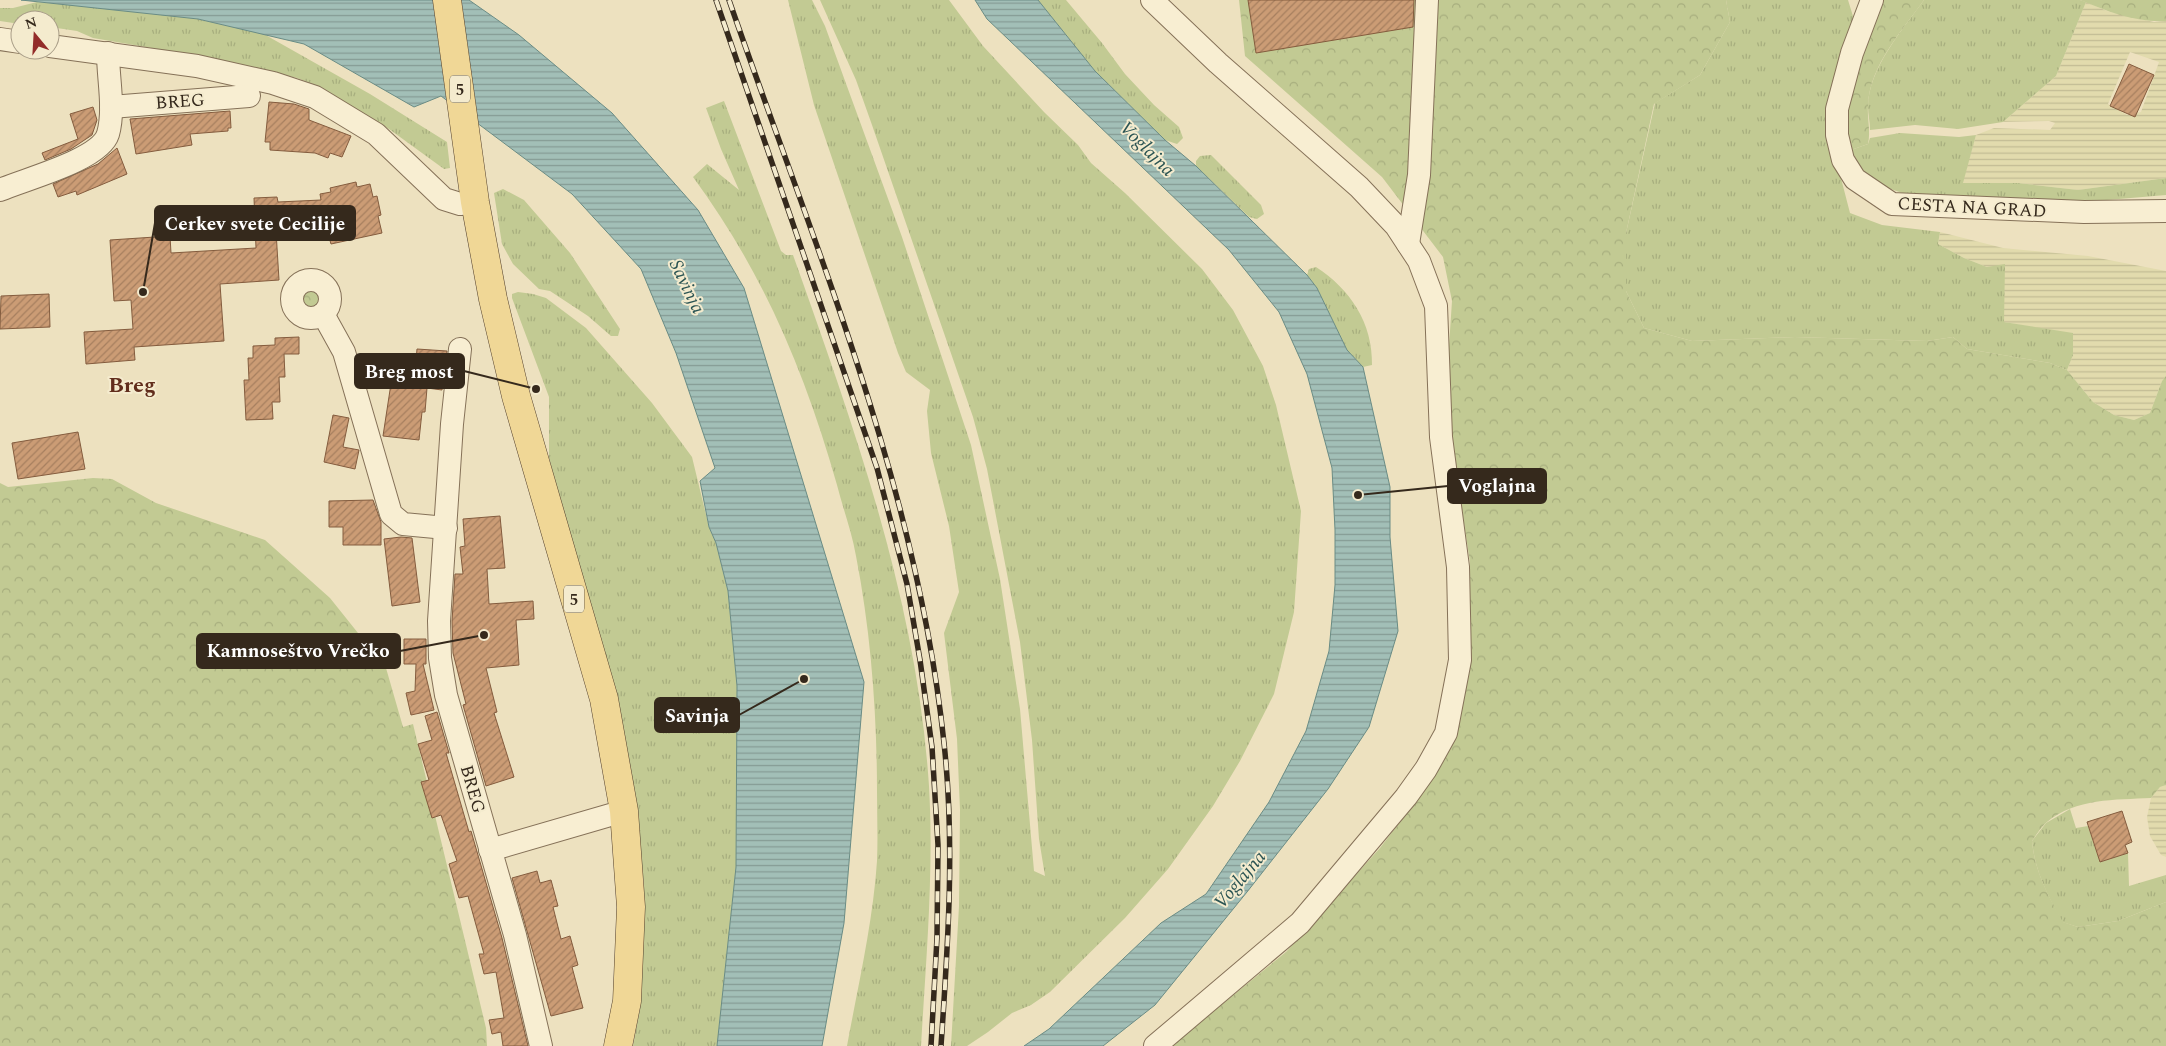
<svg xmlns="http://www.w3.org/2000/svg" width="2166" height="1046" viewBox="0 0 2166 1046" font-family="Spectral,serif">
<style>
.farmland{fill:url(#farmland-rules);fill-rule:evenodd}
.grass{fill:url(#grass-tufts)}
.forest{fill:url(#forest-crowns)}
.water{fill:url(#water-rules);stroke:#6a8c85}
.building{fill:url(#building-hatch);stroke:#845c3e}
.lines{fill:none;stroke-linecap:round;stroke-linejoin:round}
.minor-casing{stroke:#857158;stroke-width:24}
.major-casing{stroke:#523f2c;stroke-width:29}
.minor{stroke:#f8eed2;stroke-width:22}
.major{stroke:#f0d796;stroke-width:28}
.rail-casing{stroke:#35291c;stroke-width:5.5}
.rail{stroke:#f4ebce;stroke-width:4;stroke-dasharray:11;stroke-linecap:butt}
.labels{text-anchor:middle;stroke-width:4;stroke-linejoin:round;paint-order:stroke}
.shield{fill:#f4ebce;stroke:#6e6351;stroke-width:1}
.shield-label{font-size:16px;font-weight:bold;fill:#35291c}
.street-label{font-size:18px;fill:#35291c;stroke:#f4ebce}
.water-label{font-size:19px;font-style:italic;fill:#2b5453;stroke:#f4ebce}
.district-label{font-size:22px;font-weight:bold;fill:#612d1c;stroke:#f4ebce}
.leader{fill:none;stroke:#35291c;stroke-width:2}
.callout-dot{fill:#35291c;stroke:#f4ebce;stroke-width:2}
.callout{fill:#35291c;stroke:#35291c;stroke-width:2}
.callout-label{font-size:19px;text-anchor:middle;font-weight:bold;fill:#fff}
</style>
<defs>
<pattern id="farmland-rules" width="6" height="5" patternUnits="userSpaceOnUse" patternTransform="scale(1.25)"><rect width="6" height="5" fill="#e2dbad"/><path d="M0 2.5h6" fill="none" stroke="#c2bc94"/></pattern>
<pattern id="grass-tufts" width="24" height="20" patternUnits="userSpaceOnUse" patternTransform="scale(1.25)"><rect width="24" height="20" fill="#c2ca93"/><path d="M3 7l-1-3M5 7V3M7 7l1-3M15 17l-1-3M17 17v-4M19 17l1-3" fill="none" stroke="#a7ae7e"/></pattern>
<pattern id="forest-crowns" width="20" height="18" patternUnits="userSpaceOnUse" patternTransform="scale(1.25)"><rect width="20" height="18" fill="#c2ca93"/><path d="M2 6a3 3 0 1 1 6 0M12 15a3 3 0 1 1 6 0" fill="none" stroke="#a7ae7e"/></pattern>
<pattern id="water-rules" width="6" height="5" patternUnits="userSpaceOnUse" patternTransform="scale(1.25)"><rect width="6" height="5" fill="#a2bfb7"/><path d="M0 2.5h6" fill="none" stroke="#859b94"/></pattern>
<pattern id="building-hatch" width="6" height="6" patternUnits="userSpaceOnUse" patternTransform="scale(1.25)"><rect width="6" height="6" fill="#cb9c75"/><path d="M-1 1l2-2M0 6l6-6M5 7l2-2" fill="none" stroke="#a67f5f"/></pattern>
</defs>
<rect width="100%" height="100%" fill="#ede1bf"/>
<g class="farmland">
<path d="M2086,2L2107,11L2154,22L2166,21V178L2078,190L2018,183H1962L1976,135L1994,128L2050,130L2055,123L2049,121L2003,122L2056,76ZM2130,52L2159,62L2141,112L2127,115L2108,104Z"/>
<polygon points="1940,232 2003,248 2088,256 2166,271 2166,376 2162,381 2150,413 2134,420 2114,415 2093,402 2067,370 2073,355 2073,334 2003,322 1987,267 1964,258 1938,244"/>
<polygon points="2166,785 2166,857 2161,855 2150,836 2147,817 2151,798 2160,787"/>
</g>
<g class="grass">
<polygon points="788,0 812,0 825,26 902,237 971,445 1000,579 1020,709 1034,871 1045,876 1039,839 1032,740 1020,642 987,469 973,417 872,125 856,80 820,0 949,0 983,46 1044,112 1078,145 1091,163 1125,193 1202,269 1233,310 1263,366 1276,405 1301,511 1294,612 1274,694 1240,761 1213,806 1168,869 1125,918 1050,992 1031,1005 1012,1013 988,1032 967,1046 951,1046 959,906 960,810 957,739 944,633 959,592 949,526 931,453 927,411 930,390 906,372 898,353 814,105"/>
<polygon points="1038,0 1066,0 1102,43 1125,74 1154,105 1179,127 1183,138 1177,144 1165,140 1095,71"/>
<polygon points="1726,0 1848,0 1856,26 1829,132 1850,213 1882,225 1940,232 1938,244 1964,258 1987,267 2005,264 2004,322 2073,333 2073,355 2067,370 2050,363 1967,349 1953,337 1927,341 1795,337 1692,341 1644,328 1626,291 1626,233 1655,103 1700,75 1730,22"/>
<path d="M1924,0H2080L2086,2L2056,76L2003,122L1958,129L1915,125L1870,130C1870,122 1868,114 1868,107C1868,69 1903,29 1924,0Z"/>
<polygon points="37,2 116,9 198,19 262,33 370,94 447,142 450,168 444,169 389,129 315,85 297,78 216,59 93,38 77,31 50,27 50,20 20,20 20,24 0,21 0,8 13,8"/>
<path d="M724,101L781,251L786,255H793C854,427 917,601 929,786C934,872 926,960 921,1046H847C858,986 873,922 877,861C878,838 877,815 877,792C877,714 871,633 856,556C852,532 843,509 837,485C805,372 763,272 693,177L707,164L739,190L721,149L706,108Z"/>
<polygon points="1900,133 1959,137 1976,135 1963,183 2018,183 2078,190 2166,178 2166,195 2072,203 1911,196 1882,186 1866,176 1851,150 1868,144 1870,138"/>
<polygon points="1211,155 1261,205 1264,214 1257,219 1249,217 1196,166 1196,161 1200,156"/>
<polygon points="503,189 524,200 570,253 620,329 618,336 611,336 588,316 550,291 539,289 513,264 502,244 494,193"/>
<path d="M1316,267C1350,289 1373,323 1372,365L1363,367L1347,350L1317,288L1307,275L1309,269Z"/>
<polygon points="518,292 533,294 546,298 586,328 652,403 692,457 709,527 716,543 728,591 737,686 736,867 717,1046 633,1046 640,1008 644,884 629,770 557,493 549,457 549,397 512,298 512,294"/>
<path d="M2070,809L2076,828L2088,826L2100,862L2128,853L2129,886L2166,875V902L2118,921L2078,927L2062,922C2048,895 2035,872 2032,841L2046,823Z"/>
</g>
<g class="forest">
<path d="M1239,0H1726L1730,22L1700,75L1654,104L1626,233V291L1644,328L1692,341L1795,337L1927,341L1953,337L1967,349L2050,363L2067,370L2093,402L2114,415L2134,420L2150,413L2162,381L2166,376V785L2160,787L2151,798C2115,800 2076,798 2047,822C2041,827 2036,835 2032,841C2035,872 2048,895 2063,922L2078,927L2118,921L2166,902V1046H1171L1286,952L1380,848L1421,794L1470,663V562L1450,432L1446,391L1452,301L1443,257L1382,177L1245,56Z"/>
<path d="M1884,0H1924C1902,31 1870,65 1868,105C1867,119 1871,131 1868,144L1851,150C1850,142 1847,132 1846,123C1846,95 1870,26 1884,0Z"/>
<path d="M2080,0H2166V21C2137,23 2106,11 2080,0Z"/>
<circle cx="311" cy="299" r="13"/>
<polygon points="93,478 112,479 156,503 265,540 330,598 386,668 403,727 413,724 486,1028 487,1046 0,1046 0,483 8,487"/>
</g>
<g class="water">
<polygon points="21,0 469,0 519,35 612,113 698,210 744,288 864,682 844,923 822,1046 717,1046 736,867 737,686 728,591 716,543 709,527 700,481 715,468 676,353 641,269 572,194 441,96 414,107 304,44 198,19"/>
<polygon points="975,0 1038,0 1095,71 1165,140 1196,166 1307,275 1317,288 1347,350 1363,367 1390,487 1390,537 1398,631 1369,727 1328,789 1247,892 1155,1005 1103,1046 1024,1046 1049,1029 1161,923 1206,894 1269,802 1306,731 1329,651 1335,585 1335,530 1332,468 1307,374 1279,312 1229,250 987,19"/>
</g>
<g class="building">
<polygon points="1248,0 1414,0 1413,27 1256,53"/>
<polygon points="2129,64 2154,75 2135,117 2110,106"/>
<polygon points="269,102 294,104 309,109 309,120 351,136 342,157 330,153 328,158 315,153 270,150 270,142 265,142"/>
<polygon points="93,107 97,120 92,135 71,149 45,160 42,153 78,139 70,114"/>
<polygon points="230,111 231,128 228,128 228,131 190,134 192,145 136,154 130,119"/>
<polygon points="117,148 127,174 77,195 76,191 58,197 53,184 98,164"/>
<polygon points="356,182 357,187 370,184 373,197 377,196 381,215 378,216 382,233 331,244 327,230 325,231 324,228 276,231 279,280 220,284 224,341 134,347 135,360 86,364 84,332 133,329 131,300 114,301 110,240 170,236 171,253 256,248 254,198 277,197 278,202 321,200 320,194 331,192 330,188"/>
<polygon points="49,294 50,327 0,329 1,296"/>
<polygon points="299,337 299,354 284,354 285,377 279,377 280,402 272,402 273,419 246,420 244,380 249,380 248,358 253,358 253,346 275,345 275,338"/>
<polygon points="417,349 447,351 442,390 427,388 425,412 422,412 419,440 383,436 392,377 401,378 402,372 415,373"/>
<polygon points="333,415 349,418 343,447 359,450 355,469 324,462"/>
<polygon points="78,432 85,469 18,479 12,443"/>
<polygon points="373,500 381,522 381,545 343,545 343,527 329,527 329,501"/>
<polygon points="500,516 505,568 487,569 489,604 533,601 534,619 516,620 519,665 486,668 497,712 494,713 514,777 486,786 463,705 466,704 453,653 452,621 455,574 463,574 460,547 465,546 463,519"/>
<polygon points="401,537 412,538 420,602 392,606 384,539"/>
<polygon points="404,639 426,639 426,664 423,664 434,710 411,715 406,693 415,691 416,664 404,664"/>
<polygon points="437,712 449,753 446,753 469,832 471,831 502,938 528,1046 503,1046 501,1032 492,1034 489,1020 504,1018 496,972 484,974 479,954 484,954 468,896 459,898 449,864 457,861 441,815 432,818 421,782 429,780 418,744 432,740 425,716"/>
<polygon points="2122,811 2132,842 2125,845 2128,853 2100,862 2087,822"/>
<polygon points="537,871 540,883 551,880 558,906 553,907 561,939 570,936 578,965 572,967 583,1008 551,1016 512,878"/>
</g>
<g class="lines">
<g class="minor-casing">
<g id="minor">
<polyline points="1152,0 1218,63 1359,187 1396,226 1419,261 1436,306 1441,437 1458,567 1460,660 1446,733 1426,769 1406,797 1300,923 1155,1046"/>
<polyline points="1872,0 1852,53 1837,109 1837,135 1843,160 1855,179 1892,204 2084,212 2166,211"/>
<polyline points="0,39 20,42"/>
<polyline points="50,46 197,66 273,83 315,97 376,134 444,199 460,204 475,202"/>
<polyline points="111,107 249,96"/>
<path d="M0,190C25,179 100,160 108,134C115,109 108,79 108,53"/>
<polyline points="1408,244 1419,175 1427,0"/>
<circle cx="311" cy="299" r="19"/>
<polyline points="323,314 344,352 391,514 403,524 446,528"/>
<polyline points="460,349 452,424 439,621 440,658 446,695 515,935 541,1046"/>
<polyline points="490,850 624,811"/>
</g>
</g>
<g class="major-casing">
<polyline id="major" points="447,0 475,202 493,299 516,396 604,699 624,811 631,907 627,1001 618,1046"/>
</g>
<use href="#minor" class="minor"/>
<use href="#major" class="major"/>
<g class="rail-casing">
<g id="rail">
<polyline points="716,0 877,468 907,584 920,660 932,747 938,845 937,938 931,1046"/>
<path d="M729,0C813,243 917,485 944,743C955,843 948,945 941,1046"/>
</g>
</g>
<use href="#rail" class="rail"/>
</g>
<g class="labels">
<g class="shield">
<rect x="450" y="75.5" width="20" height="27" rx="4"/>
<rect x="564" y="585.5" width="20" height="27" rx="4"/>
</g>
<g class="shield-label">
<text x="460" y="95">5</text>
<text x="574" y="605">5</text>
</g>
<g class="street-label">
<text transform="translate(180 101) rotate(-4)" y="6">BREG</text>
<text transform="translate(1972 207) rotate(3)" y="6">CESTA NA GRAD</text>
<text transform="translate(473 789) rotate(74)" y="6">BREG</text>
</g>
<g class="water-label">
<text transform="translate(1148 148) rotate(45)" y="7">Voglajna</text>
<text transform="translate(688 286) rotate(64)" y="7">Savinja</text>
<text transform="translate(1239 879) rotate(-50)" y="7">Voglajna</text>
</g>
<g class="district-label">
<text x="132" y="392">Breg</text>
</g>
</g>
<path class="leader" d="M143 292L155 223M536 389L464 371M1358 495L1448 486M484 635L400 651M804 679L739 715"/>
<g class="callout-dot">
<circle cx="143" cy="292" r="5"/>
<circle cx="536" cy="389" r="5"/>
<circle cx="1358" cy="495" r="5"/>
<circle cx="484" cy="635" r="5"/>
<circle cx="804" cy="679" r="5"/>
</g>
<g class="callout">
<rect x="155" y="206" width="200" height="34" rx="5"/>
<rect x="355" y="354" width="109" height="34" rx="5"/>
<rect x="1448" y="469" width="98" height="34" rx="5"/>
<rect x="197" y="634" width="203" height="34" rx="5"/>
<rect x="655" y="698" width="84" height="34" rx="5"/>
</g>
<g class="callout-label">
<text x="255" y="230">Cerkev svete Cecilije</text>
<text x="409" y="378">Breg most</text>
<text x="1497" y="492">Voglajna</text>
<text x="298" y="657">Kamnoseštvo Vrečko</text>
<text x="697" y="722">Savinja</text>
</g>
<g transform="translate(35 35) rotate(342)"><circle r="24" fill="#f4ebce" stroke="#a89d87"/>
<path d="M0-4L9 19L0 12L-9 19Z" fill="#932c29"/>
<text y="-8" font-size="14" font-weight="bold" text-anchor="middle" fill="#35291c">N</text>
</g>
</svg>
